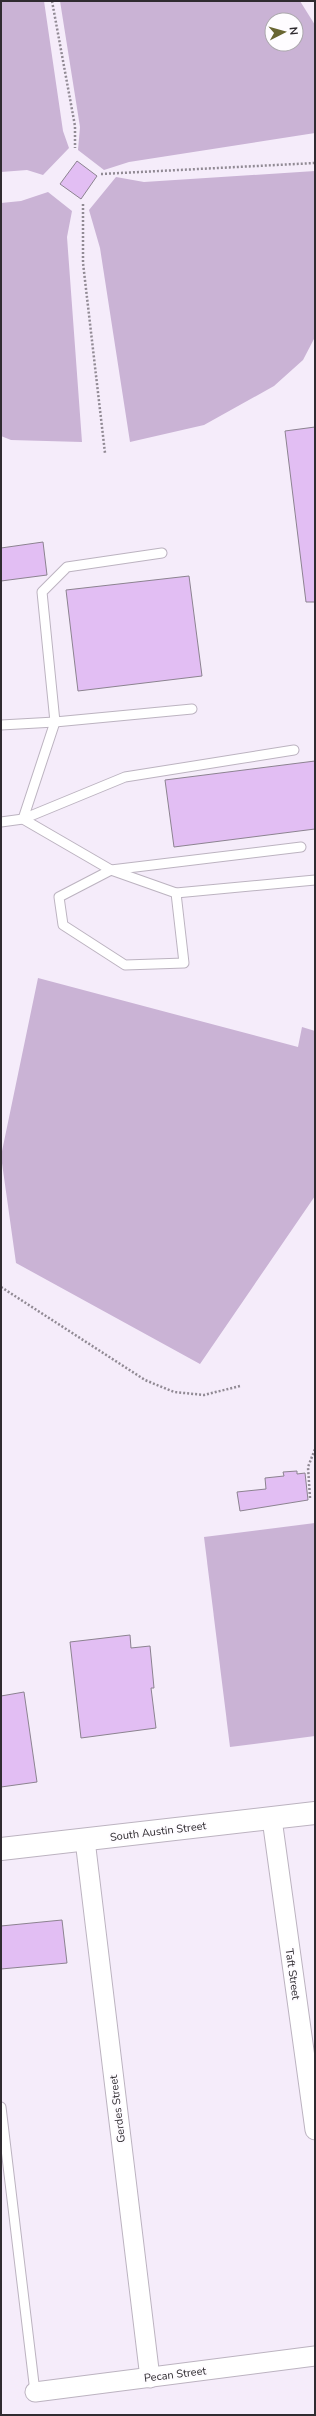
<svg xmlns="http://www.w3.org/2000/svg" width="316" height="2416" viewBox="0 0 316 2416" font-family="'Nunito Sans',sans-serif">
<style>
.green{fill:#cab3d5;fill-rule:evenodd}
.building{fill:#e2bef3;stroke:#8c8390}
.lines{fill:none;stroke-linecap:round;stroke-linejoin:round}
.service-casing{stroke:#bcb3c0;stroke-width:11}
.minor-casing{stroke:#bcb3c0;stroke-width:21}
.secondary-casing{stroke:#bcb3c0;stroke-width:24}
.path{stroke:#918a94;stroke-width:2.5;stroke-dasharray:2 2;stroke-linecap:butt}
.service{stroke:#fff;stroke-width:9}
.minor{stroke:#fff;stroke-width:19}
.secondary{stroke:#fff;stroke-width:22}
.labels{text-anchor:middle;stroke-width:4;stroke-linejoin:round;paint-order:stroke}
.street-label{font-size:11px;fill:#2f2b30;stroke:#fefcff}
</style>
<rect width="100%" height="100%" fill="#f5ecfa"/>
<g class="green">
<polygon points="1,1 44,1 63,131 69,148 43,175 27,170 1,172"/>
<path d="M60,1H300L315,25V133L129,162L104,170L78,150L80,127ZM272,20H296V44H272Z"/>
<polygon points="315,171 315,337 303,360 274,386 204,425 130,442 100,248 89,210 116,177 144,182"/>
<polygon points="48,192 72,211 67,237 82,442 11,440 1,436 1,203 21,201"/>
<polygon points="38,978 298,1047 302,1027 315,1031 315,1196 200,1364 16,1263 1,1156"/>
<polygon points="315,1523 315,1736 230,1747 204,1537"/>
</g>
<g class="building">
<polygon points="77,161 97,176 81,199 60,184"/>
<polygon points="315,427 315,602 306,602 285,431"/>
<polygon points="43,542 47,575 1,581 1,548"/>
<polygon points="189,576 202,676 78,691 66,590"/>
<polygon points="315,761 315,829 174,847 165,780"/>
<polygon points="297,1471 297,1474 305,1473 308,1500 240,1511 237,1492 266,1489 265,1478 284,1476 283,1472"/>
<polygon points="130,1635 131,1648 150,1646 154,1688 151,1688 156,1728 81,1738 70,1642"/>
<polygon points="24,1692 37,1782 1,1787 1,1696"/>
<polygon points="62,1920 67,1963 1,1969 1,1926"/>
</g>
<g class="lines">
<g class="service-casing">
<g id="service">
<polyline points="162,553 67,567 42,592 55,722 23,819 111,870 301,847"/>
<polyline points="1,725 55,722 192,709"/>
<polyline points="1,822 23,819 125,777 294,750"/>
<polygon points="111,870 176,893 184,963 125,965 63,925 59,897"/>
<polyline points="176,893 315,880"/>
<polyline points="1,2107 35,2392"/>
</g>
</g>
<g class="minor-casing">
<g id="minor">
<polyline points="272,1819 315,2130"/>
<polyline points="85,1840 150,2378"/>
<polyline points="35,2392 315,2356"/>
</g>
</g>
<g class="secondary-casing">
<polyline id="secondary" points="1,1849 315,1813"/>
</g>
<g class="path">
<polyline points="52,1 75,126 75,148"/>
<polyline points="101,174 315,163"/>
<polyline points="83,204 83,263 105,453"/>
<polyline points="1,1287 145,1380 174,1392 204,1395 240,1386"/>
<polyline points="310,1498 308,1467 315,1449"/>
</g>
<use href="#service" class="service"/>
<use href="#minor" class="minor"/>
<use href="#secondary" class="secondary"/>
</g>
<g class="labels">
<g class="street-label">
<text transform="translate(158 1831) rotate(-7)" y="4">South Austin Street</text>
<text transform="translate(293 1974) rotate(82)" y="4">Taft Street</text>
<text transform="translate(117 2109) rotate(-97)" y="4">Gerdes Street</text>
<text transform="translate(175 2374) rotate(-7)" y="4">Pecan Street</text>
</g>
</g>
<rect width="316" height="2416" fill="none" stroke="#2f2b30" stroke-width="4"/>
<g transform="translate(284 32) rotate(84)"><circle r="19" fill="#fefcff" stroke="#aba8ac"/>
<path d="M0-3L7 15L0 10L-7 15Z" fill="#696632"/>
<text y="-6" font-size="11" font-weight="bold" text-anchor="middle" fill="#2f2b30">N</text>
</g>
</svg>
